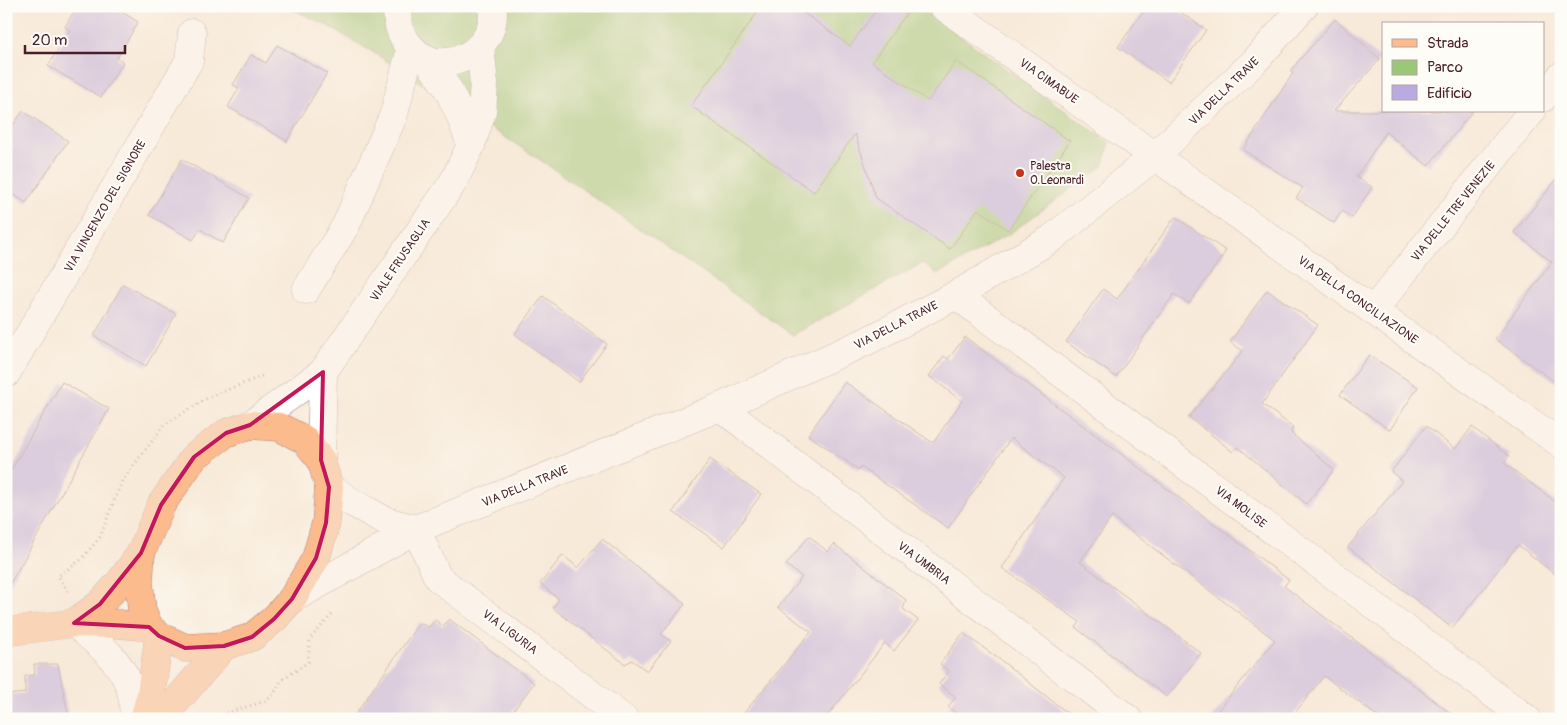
<svg xmlns="http://www.w3.org/2000/svg" width="1567" height="725" viewBox="0 0 1567 725" font-family="Pangolin,sans-serif">
<style>
.green{fill:#9bc876;stroke:#727450}
.building{fill:#b9aae2}
.lines{fill:none;stroke-linecap:round;stroke-linejoin:round}
.minor-casing{stroke:#a18482;stroke-width:29}
.major-casing{stroke:#a18482;stroke-width:29}
.path{stroke:#a18482;stroke-width:3;stroke-dasharray:1 4;stroke-linecap:butt}
.minor{stroke:#fff;stroke-width:28}
.major{stroke:#fbbb8d;stroke-width:28}
.marked{fill:none;stroke:#c2185b;stroke-width:4;stroke-linejoin:round}
.poi-dot{fill:#c8321e;stroke:#fdfcf7;stroke-width:2}
.labels{text-anchor:middle;stroke-width:4;stroke-linejoin:round;paint-order:stroke}
.street-label{font-size:12px;fill:#4a1f2b;stroke:#fdfcf7}
.poi-label{font-size:12px;fill:#4a1f2b;stroke:#fdfcf7;text-anchor:start}
</style>
<rect width="100%" height="100%" fill="#fdfcf7"/>
<filter id="ink" filterUnits="userSpaceOnUse"><feTurbulence type="fractalNoise" baseFrequency=".02" numOctaves="2"/><feDisplacementMap in="SourceGraphic" scale="10" xChannelSelector="R" yChannelSelector="G"/><feConvolveMatrix kernelMatrix="1 2 1 2 8 2 1 2 1" color-interpolation-filters="sRGB"/></filter>
<filter id="wash" filterUnits="userSpaceOnUse"><feTurbulence type="fractalNoise" baseFrequency=".0096" numOctaves="4" result="noise"/><feDisplacementMap in="SourceGraphic" scale="20" xChannelSelector="R" yChannelSelector="G"/><feGaussianBlur stdDeviation="1.12" result="paint"/><feColorMatrix in="noise" values="0 0 0 0 0 0 0 0 0 0 0 0 0 0 0 0 0 1.4 0 .05"/><feComposite in="paint" operator="in"/></filter>
<g filter="url(#wash)">
<rect width="100%" height="100%" fill="#f8ead8"/>
<polygon class="green" points="286,6 918,6 1110,143 1103,166 1009,234 938,274 922,263 793,335 536,157 371,51 326,25"/>
<g id="blocks">
<g class="building">
<polygon points="77,6 112,6 138,22 117,58 123,62 101,97 48,66 70,30 65,27"/>
<polygon points="762,6 794,6 850,46 879,6 912,6 872,62 928,101 956,61 1070,141 1008,230 978,209 950,249 876,198 855,134 814,192 691,106"/>
<polygon points="1147,6 1172,6 1206,30 1169,82 1118,47"/>
<polygon points="1335,19 1380,59 1334,111 1473,111 1428,166 1386,132 1356,177 1372,187 1352,218 1342,211 1334,223 1296,198 1303,188 1243,150 1293,73 1290,71"/>
<polygon points="277,45 327,73 287,141 228,107 239,88 233,85 251,55 266,63"/>
<polygon points="23,111 68,141 26,203 6,189 6,135"/>
<polygon points="182,159 249,198 223,243 200,229 193,240 149,215"/>
<polygon points="1561,174 1561,386 1495,339 1552,262 1514,232"/>
<polygon points="1175,217 1226,251 1189,304 1174,294 1116,377 1066,342 1103,289 1117,299"/>
<polygon points="123,284 176,314 146,366 94,336"/>
<polygon points="1267,290 1318,325 1262,404 1293,427 1291,433 1334,470 1306,504 1238,447 1233,452 1189,417 1243,351 1230,342"/>
<polygon points="543,296 607,344 579,382 515,334"/>
<polygon points="965,337 1289,580 1284,586 1458,719 1381,719 1324,676 1290,719 1211,719 1275,640 1112,517 1080,562 1201,653 1167,697 1076,628 1080,622 1002,568 1064,478 1011,438 948,528 861,467 859,470 808,435 845,382 933,443 962,401 929,376 944,356 948,359"/>
<polygon points="1369,355 1418,387 1390,430 1340,395"/>
<polygon points="62,382 109,409 6,591 6,479"/>
<polygon points="1426,426 1455,449 1472,427 1509,456 1504,463 1561,506 1561,579 1518,545 1452,628 1348,547 1402,481 1391,472"/>
<polygon points="710,459 761,494 724,547 673,512"/>
<polygon points="809,536 828,552 834,544 906,600 903,609 918,620 894,651 885,643 825,719 739,719 811,632 778,607 802,577 786,565"/>
<polygon points="602,539 685,604 661,634 671,641 647,671 632,660 625,664 553,608 559,599 540,584 563,555 578,568"/>
<polygon points="449,619 534,683 507,719 352,719 419,623 429,627 435,620 443,626"/>
<polygon points="963,633 1003,662 1075,719 964,719 948,707 956,697 939,684 949,671 940,664"/>
<polygon points="34,664 58,664 69,719 6,719 6,695 25,693 25,676 35,675"/>
</g>
</g>
</g>
<g filter="url(#ink)">
<use href="#blocks" fill-opacity="0" stroke="#a18482" stroke-width="1"/>
<g class="lines">
<g class="minor-casing">
<g id="minor">
<path d="M398,6C393,34 417,65 447,62C474,60 498,34 492,6"/>
<polyline points="943,6 1561,444"/>
<polyline points="427,59 448,89 461,117 471,145"/>
<polyline points="1543,98 1561,76"/>
<polyline points="306,290 346,225 394,114 411,48"/>
<polyline points="956,295 1527,719"/>
<polyline points="1373,311 1532,111"/>
<polyline points="6,374 189,61 192,33"/>
<polyline points="720,407 1128,719"/>
<polyline points="250,425 323,372 454,181 471,145 482,111 484,84 480,47"/>
<polyline points="321,460 323,372"/>
<polyline points="329,487 353,503 386,521 416,529"/>
<polyline points="416,529 438,578 624,719"/>
<polyline points="292,599 416,529 720,407 867,341 956,295 1051,239 1155,156 1254,62 1304,6"/>
<path d="M74,623C97,643 123,661 131,691C134,700 133,710 134,719"/>
</g>
</g>
<g class="major-casing">
<g id="major">
<polygon points="250,425 279,427 305,440 321,460 329,487 326,523 316,558 292,599 274,619 252,637 224,646 185,648 159,636 149,627 142,610 139,582 141,553 161,505 194,457 226,433"/>
<polyline points="74,623 100,604 119,583 141,553"/>
<polyline points="6,632 74,623 119,624 149,627"/>
<polyline points="144,719 151,694 159,636"/>
<polyline points="161,719 224,646"/>
</g>
</g>
<g class="path">
<polyline points="68,591 58,576 81,560 100,537 122,481 164,425 209,397 262,376"/>
<polyline points="207,719 266,701 274,694 281,681 308,662 310,639 333,613"/>
</g>
<use href="#minor" class="minor"/>
<use href="#major" class="major"/>
</g>
</g>
<path d="M0 0H1567V725H0ZM323,372L321,460L329,487L326,523L316,558L292,599L274,619L252,637L224,646L185,648L159,636L149,627L74,623L100,604L141,553L161,505L194,457L226,433L250,425Z" fill="#f8ead8" fill-opacity=".55" fill-rule="evenodd"/>
<path class="marked" d="M323,372L321,460L329,487L326,523L316,558L292,599L274,619L252,637L224,646L185,648L159,636L149,627L74,623L100,604L141,553L161,505L194,457L226,433L250,425Z"/>
<circle class="poi-dot" cx="1020" cy="173" r="5"/>
<g class="labels">
<g class="street-label">
<text transform="translate(1049 81) rotate(35)" y="4">VIA CIMABUE</text>
<text transform="translate(1224 91) rotate(-44)" y="4">VIA DELLA TRAVE</text>
<text transform="translate(105 206) rotate(-60)" y="4">VIA VINCENZO DEL SIGNORE</text>
<text transform="translate(1453 211) rotate(-51)" y="4">VIA DELLE TRE VENEZIE</text>
<text transform="translate(400 260) rotate(-56)" y="4">VIALE FRUSAGLIA</text>
<text transform="translate(1358 300) rotate(35)" y="4">VIA DELLA CONCILIAZIONE</text>
<text transform="translate(896 325) rotate(-27)" y="4">VIA DELLA TRAVE</text>
<text transform="translate(525 486) rotate(-22)" y="4">VIA DELLA TRAVE</text>
<text transform="translate(1241 507) rotate(37)" y="4">VIA MOLISE</text>
<text transform="translate(924 563) rotate(37)" y="4">VIA UMBRIA</text>
<text transform="translate(510 632) rotate(37)" y="4">VIA LIGURIA</text>
</g>
<g class="poi-label">
<text x="1030" y="170">Palestra<tspan x="1030" dy="14">O.Leonardi</tspan></text>
</g>
</g>
<rect width="1567" height="725" fill="none" stroke="#fdfcf7" stroke-width="25"/>
<rect x="1382" y="22" width="162" height="90" fill="#fdfcf7" stroke="#b5a4a5"/>
<rect x="1392" y="39" width="25" height="8" fill="#fbbb8d" stroke="#b5a4a5"/>
<text x="1427" y="48" font-size="15" fill="#4a1f2b">Strada</text>
<rect x="1392" y="60" width="25" height="15" fill="#9bc876" stroke="#b5a4a5"/>
<text x="1427" y="72" font-size="15" fill="#4a1f2b">Parco</text>
<rect x="1392" y="85" width="25" height="15" fill="#b9aae2" stroke="#b5a4a5"/>
<text x="1427" y="98" font-size="15" fill="#4a1f2b">Edificio</text>
<path d="M25 45v8h100v-8" fill="none" stroke="#4a1f2b" stroke-width="2.5"/>
<text x="32" y="45" font-size="15" fill="#4a1f2b" stroke="#fdfcf7" stroke-width="4" paint-order="stroke">20 m</text>
</svg>
